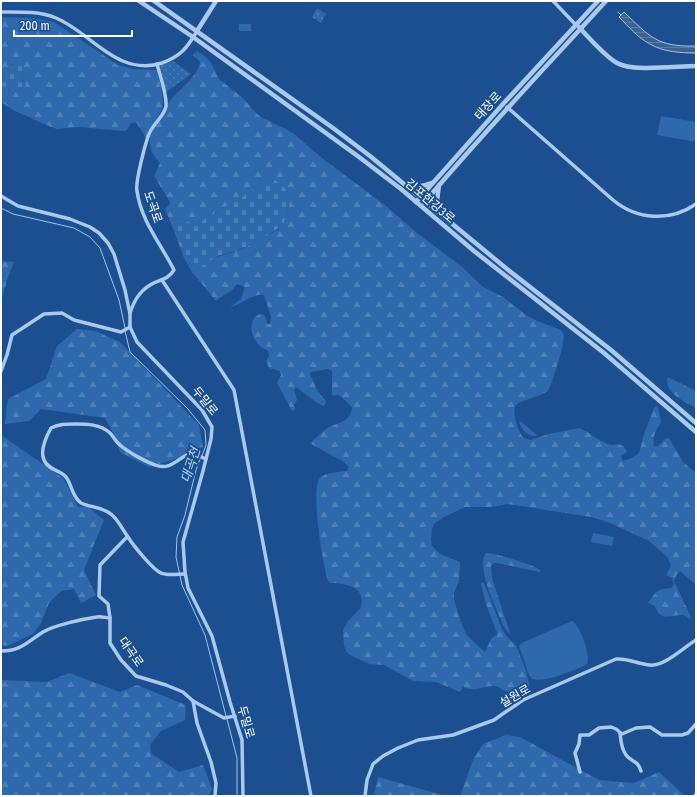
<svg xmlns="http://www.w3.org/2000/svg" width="697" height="797" viewBox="0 0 697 797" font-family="'Fira Sans Condensed','Noto Sans KR',sans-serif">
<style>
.forest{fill:url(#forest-firs)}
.cemetery{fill:url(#cemetery-stones)}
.park{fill:url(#park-dots)}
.garden{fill:#2e69ad}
.water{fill:url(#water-rules);stroke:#9cc4f0}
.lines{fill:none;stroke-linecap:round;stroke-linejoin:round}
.stream{stroke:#9cc4f0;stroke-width:1}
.minor{stroke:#a9c9ee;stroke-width:3.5}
.tertiary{stroke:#a9c9ee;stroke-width:4.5}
.labels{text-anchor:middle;stroke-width:4;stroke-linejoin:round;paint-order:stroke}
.street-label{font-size:12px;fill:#fff;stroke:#1b4f8f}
.water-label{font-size:13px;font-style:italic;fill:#b5d3f5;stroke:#1b4f8f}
</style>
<defs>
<pattern id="forest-firs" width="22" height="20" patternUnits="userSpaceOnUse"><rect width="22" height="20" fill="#2e69ad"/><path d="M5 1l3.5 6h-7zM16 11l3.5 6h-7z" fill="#4d80b9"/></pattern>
<pattern id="cemetery-stones" width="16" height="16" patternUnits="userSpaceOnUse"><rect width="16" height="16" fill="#2e69ad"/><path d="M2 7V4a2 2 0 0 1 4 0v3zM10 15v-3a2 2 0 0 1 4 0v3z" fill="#4d80b9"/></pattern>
<pattern id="park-dots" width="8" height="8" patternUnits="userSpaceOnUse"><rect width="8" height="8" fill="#2e69ad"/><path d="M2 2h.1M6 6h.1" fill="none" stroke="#4d80b9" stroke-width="1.8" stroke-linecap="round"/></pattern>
<pattern id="water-rules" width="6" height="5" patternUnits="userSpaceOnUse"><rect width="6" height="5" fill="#3c6290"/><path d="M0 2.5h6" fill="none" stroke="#597aa1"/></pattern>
</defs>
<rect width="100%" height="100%" fill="#1b4f8f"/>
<g class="forest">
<path d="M1,17L32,18L54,22L118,65L133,69L157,70C159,81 167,103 160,113C155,122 149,128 146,138L136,122L131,123L126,131H124L79,127L57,129L51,127L13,110L1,102V85L20,94L24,81L21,77L24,71L12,64L1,78Z"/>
<path d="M197,51L206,57L211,63L219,79L242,97L256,113L261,117L286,129L294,134L322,158L386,206L417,233L462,267L483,287L503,297L526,315L537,321L561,330L563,333C566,342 553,381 548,391C541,396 519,401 516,405C513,409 515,414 515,418C517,425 519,433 524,438L530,440L549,434L579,428C590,432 598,441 608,444C618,447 621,440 627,452L621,456L623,461L634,457L639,453L644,434L654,408L656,406L658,407L661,423C656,429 652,438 654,446H658L666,438H669L683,462L696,473V585L680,571L677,574L674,581L690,615L691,620C688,618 685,615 682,615C670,615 660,622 655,606L648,603C656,592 656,589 671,588L674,585L672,578L666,575L671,566L668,558L665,555L649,541L608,522L591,517L508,504L490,507H465L444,517L435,523L432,528L431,539L432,546L440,554L460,562L459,581L454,593V599L460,620L466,634L477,645L485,652L491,639L497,634V633L487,607L481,584L482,582L484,583L502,629L507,637L516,645L526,671L530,689C521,695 512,694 503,690C500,688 497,686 494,686C481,685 477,693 463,687L460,692L436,682L413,681L384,665L369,664L350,655L347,652L344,646L343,630L348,621L360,609C368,587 346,583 330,583L328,581C323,565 310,489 320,478C326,472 339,472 347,471L349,467L344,462L313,445L311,443C315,438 321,433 326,429C336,422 351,424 352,407L339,395L337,394L335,396L332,395V371L328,369L311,372L310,374L317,390L326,401L325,405L323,406L316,402L296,387L294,390L297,400L294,405L295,410L292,411L277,383L281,375L280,371L269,368L266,361L269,356L268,351C266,349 263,349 260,346C253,339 249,330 253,320C255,316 258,314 263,314L266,318L267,324H270L271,317L264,295C252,293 242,305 230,307L241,299L245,287L237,284L233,289L221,297L216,301L192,272L214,258L245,248L279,229L286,217L289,206V194L284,187L269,178L250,192L198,223L192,226L181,222L172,226L165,209L170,204V202L154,176L160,163C141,143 152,131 165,112C167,109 167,104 170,101C179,89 197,78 200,62L193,55Z"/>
<polygon points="1,261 14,262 7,280 1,302"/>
<polygon points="77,329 95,331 120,342 199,425 203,447 179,458 149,467 120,452 115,436 105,418 41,409 29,421 5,424 8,399 46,379 57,346"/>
<path d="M668,377L696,391V408C685,402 663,392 668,377Z"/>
<polygon points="1,435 63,478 78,507 88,507 104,520 84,570 96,595 81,603 74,589 61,591 49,603 41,623 33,634 7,646 1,645"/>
<path d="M486,553C495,553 536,565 541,571L539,572L497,563H494L491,566L492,578L510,633V634L508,633L503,625C497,610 475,566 486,553Z"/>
<polygon points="69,673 120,692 137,685 186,705 185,720 161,731 150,745 151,753 179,772 203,765 212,789 209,796 1,796 1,680 47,682"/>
<polygon points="506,735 520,737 599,780 634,783 659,772 685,796 460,796 473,760 483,744"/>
<polygon points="378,777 446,796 374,796"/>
</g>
<g class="cemetery">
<path d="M17,63L23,65L25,69L21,77C24,83 29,87 23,93L20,94L1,85V78L10,66Z"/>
<polygon points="270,177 284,187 289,194 289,206 286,217 282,226 252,245 238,250 218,256 192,272 184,258 172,226 181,222 190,222 192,226 198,223 250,192"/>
</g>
<g class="park">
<polygon points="317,8 326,14 321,23 312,17"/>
<polygon points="173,61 191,74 166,92 160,67 161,65"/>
</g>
<g class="garden">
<rect x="239" y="24" width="12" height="7"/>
<polygon points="661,116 696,122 696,142 657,135"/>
<path d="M520,421L537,435V436C527,437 523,431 519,422Z"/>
<polygon points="593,533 614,537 612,546 591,542"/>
<path d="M572,621C580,624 591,657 587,664C577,670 543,683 532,679L529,675L519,646L524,642Z"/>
</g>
<path class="water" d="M624,12C650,37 657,47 696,46V53C681,53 663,52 650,44C638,38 628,26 619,17Z"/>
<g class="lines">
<g class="stream">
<polyline points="618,12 621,15"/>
<polyline points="1,208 13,214 74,228 90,237 100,248 119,300 125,328"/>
<polyline points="125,331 130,352 187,408 205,430 206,445 202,456"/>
<polyline points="200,459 196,470 185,515 177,537 176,557 182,585 205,635 226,716"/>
<polyline points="227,719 237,758 237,796"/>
</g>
<g class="minor">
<polyline points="553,1 576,25"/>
<path d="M1,12C19,12 39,11 56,18C92,33 117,77 162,63C181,56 187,48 197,31"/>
<path d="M507,107L613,200C637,220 670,222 696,204"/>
<polyline points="1,196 18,206 70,219 90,227 99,233 108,243 114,254 125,290 130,314 130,327 137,342 202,410 212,427 211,439 203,471 183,542 185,572 188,588 212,636 230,702 242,740 243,796"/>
<polyline points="162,280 234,390 311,796"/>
<path d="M130,313C134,301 139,292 150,285C159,279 167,281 174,270C161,244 141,221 137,191C135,182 146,140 150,132C154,123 165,115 166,106C167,94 160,76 157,64"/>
<polyline points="1,371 7,355 12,335 44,314 62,313 74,320 121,332 130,327"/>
<path d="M185,574C178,574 167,576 161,573C153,570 133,545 128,537C122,529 119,521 112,515C102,506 91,508 81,503C72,497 72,485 66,477C60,470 48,470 44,460C40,451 46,437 51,428C59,424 66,424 75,424C87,424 100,424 110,433C114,437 116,442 120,445C128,452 144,461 155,465C172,472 181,454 191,454C196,454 201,457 206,459"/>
<polyline points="110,618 108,604 99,596 100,565 127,537"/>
<path d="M1,651C21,651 27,642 43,632C55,625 83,619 97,617C101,616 106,618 110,618V643L121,660L136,676L166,685L183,692L193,701L224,718L235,716"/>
<polyline points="193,701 197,723 211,762 216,783 215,796"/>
<path d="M620,733C621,741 621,748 626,755C631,762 638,760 641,771"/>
<polyline points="580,772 575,753 579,744 580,735 589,735 599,728 611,727 616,729 622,734 636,728 650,727 662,735 682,735 688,733 696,724"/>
<path d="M365,796L367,780L373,764L383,756L398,748L418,740L453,735L494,720L523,700L616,659C628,658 638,664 650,665C664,667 684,647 696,640"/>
<polyline points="695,796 696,794"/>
</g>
<g class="tertiary">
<polyline points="139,1 193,37 359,157 401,189 474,251 604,353 696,432"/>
<polyline points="154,1 333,128 370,156 507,269 611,350 696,423"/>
<path d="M579,27C589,38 605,56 617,63C632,72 677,66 696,66"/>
<polyline points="197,31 216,1"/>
<path d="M408,185C417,188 423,186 432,183"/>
<polyline points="439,185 437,201 441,213"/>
<polyline points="416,202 503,104 598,1"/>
<path d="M424,203C482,134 545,68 606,1"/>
</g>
</g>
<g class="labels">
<g class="street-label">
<text transform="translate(488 106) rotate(-48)" y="4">태장로</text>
<text transform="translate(430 201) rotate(40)" y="4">김포한강3로</text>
<text transform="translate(153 207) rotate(71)" y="4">도곡로</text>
<text transform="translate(205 401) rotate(51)" y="4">두밀로</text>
<text transform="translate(131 652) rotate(55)" y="4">대곡로</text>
<text transform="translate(515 696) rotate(-30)" y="4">설원로</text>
<text transform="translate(246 722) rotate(74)" y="4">두밀로</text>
</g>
<g class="water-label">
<text transform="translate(190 465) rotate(-72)" y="5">대곡천</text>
</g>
</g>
<rect width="697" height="797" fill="none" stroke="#ffffff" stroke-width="4"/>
<path d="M14 30v6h118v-6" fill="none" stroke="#ffffff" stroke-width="2"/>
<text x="20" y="30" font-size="12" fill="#ffffff" stroke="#1b4f8f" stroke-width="3" paint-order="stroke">200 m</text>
</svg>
